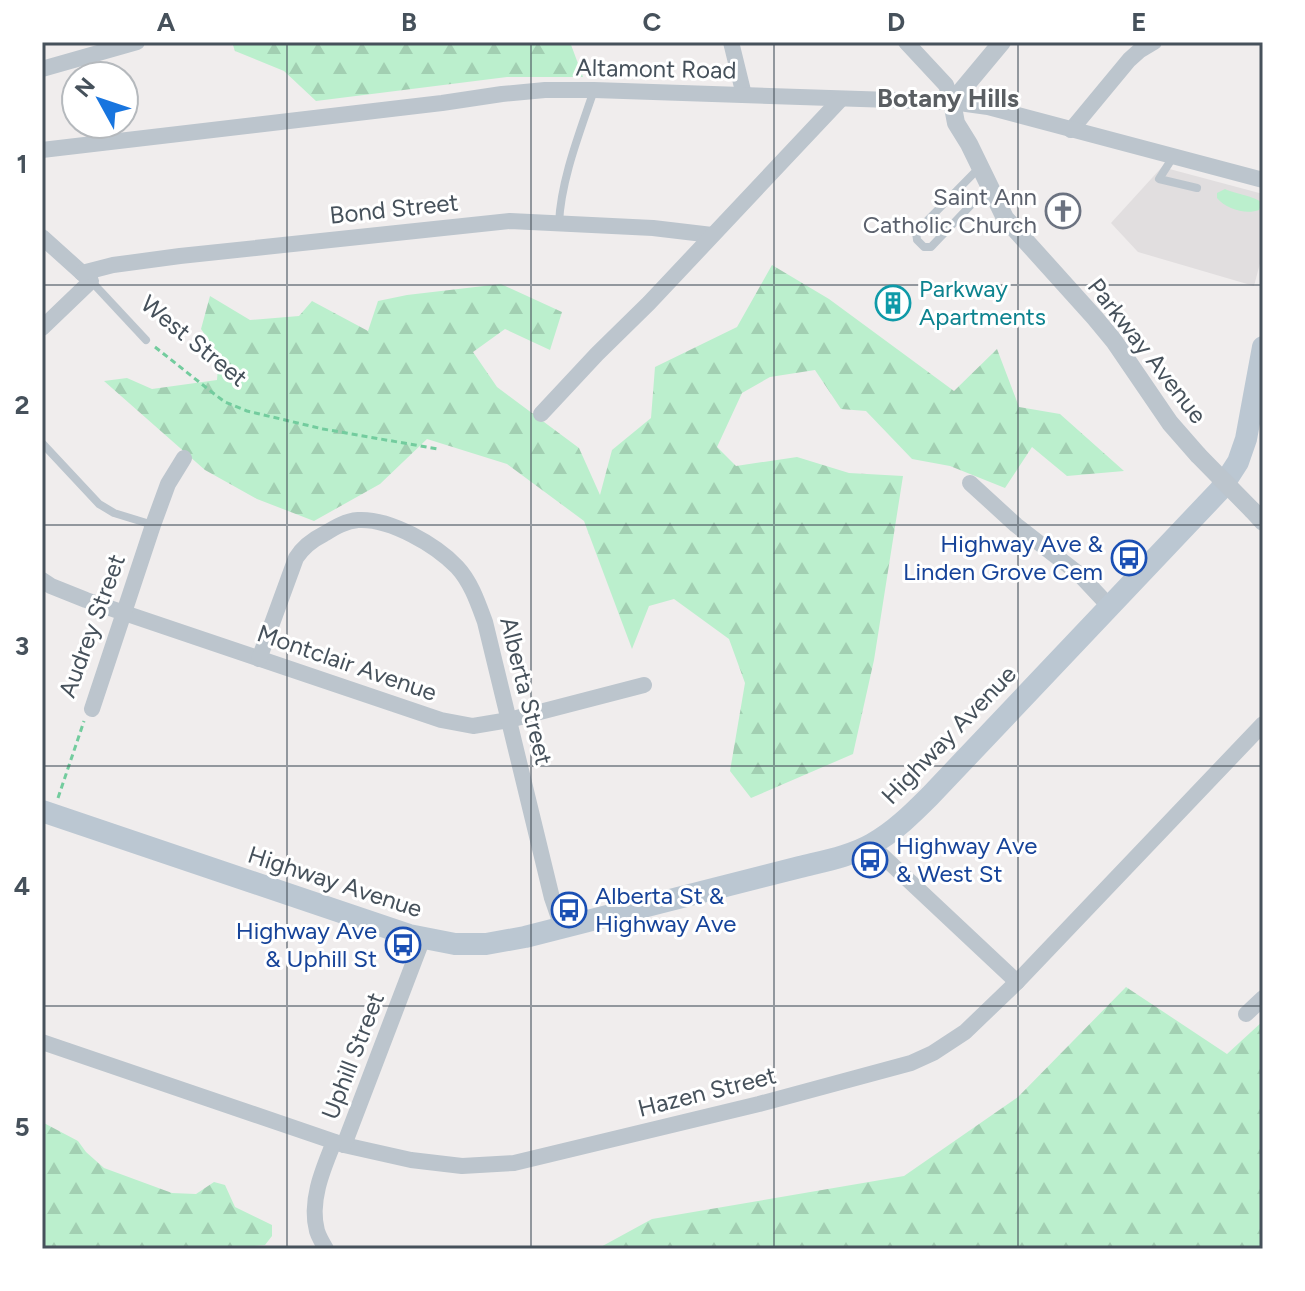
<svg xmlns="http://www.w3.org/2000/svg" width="1305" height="1291" viewBox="0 0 1305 1291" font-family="Figtree,sans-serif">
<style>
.education{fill:#e1dedf}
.forest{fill:url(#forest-firs)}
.park{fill:#bbefcd}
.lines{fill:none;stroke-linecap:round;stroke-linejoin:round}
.path{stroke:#73cc9e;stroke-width:3;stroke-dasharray:6 4;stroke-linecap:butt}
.service{stroke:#bcc5cd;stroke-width:8}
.minor{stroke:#bcc5cd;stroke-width:16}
.tertiary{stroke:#bcc5cd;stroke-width:18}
.secondary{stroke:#bbc7d2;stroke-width:22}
.tertiary-bridge{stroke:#bcc5cd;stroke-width:18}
.grid{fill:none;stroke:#46515b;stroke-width:2;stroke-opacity:0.55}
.labels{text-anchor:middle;stroke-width:6;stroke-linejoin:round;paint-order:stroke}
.street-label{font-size:24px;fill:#46515b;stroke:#fff}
.worship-label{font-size:24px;fill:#5b616d;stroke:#fff;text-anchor:end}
.culture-label{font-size:24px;fill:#0d838f;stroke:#fff;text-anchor:start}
.transit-label{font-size:24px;fill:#164399;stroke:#fff;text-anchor:end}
.neighbourhood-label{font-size:26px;font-weight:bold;fill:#5a5e62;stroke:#fff}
.neatline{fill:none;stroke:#46515b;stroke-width:3}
.grid-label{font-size:26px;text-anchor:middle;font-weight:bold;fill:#46515b}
</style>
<defs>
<pattern id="forest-firs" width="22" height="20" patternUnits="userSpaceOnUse" patternTransform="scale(2)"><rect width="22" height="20" fill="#bbefcd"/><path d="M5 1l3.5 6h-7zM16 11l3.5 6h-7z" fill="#a2cfb2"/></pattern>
</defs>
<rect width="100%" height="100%" fill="#f0eded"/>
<polygon class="education" points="1162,167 1263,194 1263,252 1254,286 1138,252 1111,223"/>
<g class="forest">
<polygon points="232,42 570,42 583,77 507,77 316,101 284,71 235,51"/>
<polygon points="772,265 829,299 954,391 997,349 1019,407 1060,414 1124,471 1067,476 1032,447 1005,488 950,466 912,459 866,411 841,409 815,370 770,377 742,393 717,447 736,466 797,457 849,473 903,476 874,660 853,754 751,798 730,771 745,683 729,639 674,599 649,606 632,649 584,521 507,464 427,439 380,484 314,521 257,499 205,470 104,381 127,378 152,389 217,380 219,355 201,329 210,296 250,320 299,316 312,301 368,331 378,301 407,295 501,284 562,312 550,350 505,329 473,352 497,387 579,448 600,495 612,450 651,418 655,367 737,327"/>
<polygon points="1126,987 1227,1054 1263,1021 1263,1249 597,1249 652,1219 904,1176 1018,1097"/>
<polygon points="42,1122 78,1141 86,1152 104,1168 172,1193 196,1194 214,1182 225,1185 235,1207 272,1225 272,1236 265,1245 225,1249 42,1249"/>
</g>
<path class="park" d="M1225,189C1235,194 1255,196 1262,203L1259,210C1246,215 1226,209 1217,198V193Z"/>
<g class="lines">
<g class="path">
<polyline points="155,347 213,393 225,402 247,411 323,429 438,449"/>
<polyline points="58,798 84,721"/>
</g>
<g class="service">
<polyline points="1173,157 1159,179 1197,188"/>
<polyline points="979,168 916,232 917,240 924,247 931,247 989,186"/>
<path d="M559,223C561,179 580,132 594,90"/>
<polyline points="91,281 146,340"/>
<polyline points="42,443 99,504 114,513 153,525"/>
</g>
<g class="minor">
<polyline points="731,42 744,95"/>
<polyline points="906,42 946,85 952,102"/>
<polyline points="42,69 137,42"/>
<polyline points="1071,130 1129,60 1139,51 1154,42"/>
<polyline points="42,150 442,103 502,94 545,90 594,90 952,102 988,107 1263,180"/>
<polyline points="42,237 91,281 42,328"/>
<polyline points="82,273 113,265 180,256 510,221 653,228 712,235"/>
<polyline points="541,414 597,354 649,303 841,99"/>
<polyline points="970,483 1016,525 1079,574 1109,606"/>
<polyline points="42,580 51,586 86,600 441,720 473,726 509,720 644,685"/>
<path d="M259,659L296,558C303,547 312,540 324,534C334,528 345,521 358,520C390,518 436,545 457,567C471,582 478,603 485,622L552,898L562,927"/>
<polyline points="92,709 153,525 168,484 184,458"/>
<polyline points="871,845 1017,982"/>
<polyline points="1246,1014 1263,998"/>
<polyline points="42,1042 344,1145 411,1160 462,1166 514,1163 759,1104 911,1063 933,1053 965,1032 1017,982 1263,724"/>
<polyline points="344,1145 423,938"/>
<path d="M326,1249C323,1244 319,1237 317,1231C309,1201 323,1169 334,1142"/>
</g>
<g class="tertiary">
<polyline points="1002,42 952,102 956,123 969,144 1005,218 1095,318 1114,341 1170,423 1198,455"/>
<polyline points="1252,510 1263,522"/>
</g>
<path class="secondary" d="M42,811L409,935L455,944H486L525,937L800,867C824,861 851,856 872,844C894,832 913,813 930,796L1220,490L1238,462L1246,439L1263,347"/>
<polyline class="tertiary-bridge" points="1198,455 1252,510"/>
</g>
<path class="grid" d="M287,42V1249M531,42V1249M774,42V1249M1018,42V1249M42,285H1263M42,525H1263M42,766H1263M42,1006H1263"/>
<defs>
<g id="church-ring" transform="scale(1.8)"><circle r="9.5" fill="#fff" stroke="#6b7280" stroke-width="1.5"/><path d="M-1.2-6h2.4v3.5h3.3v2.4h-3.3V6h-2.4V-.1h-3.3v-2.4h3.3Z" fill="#6b7280"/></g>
<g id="building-ring" transform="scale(1.8)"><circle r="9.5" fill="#fff" stroke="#0f9aa8" stroke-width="1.5"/><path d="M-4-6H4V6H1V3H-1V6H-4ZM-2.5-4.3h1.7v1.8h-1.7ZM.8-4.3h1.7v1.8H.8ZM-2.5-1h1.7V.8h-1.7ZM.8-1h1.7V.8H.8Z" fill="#0f9aa8"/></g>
<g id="bus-ring" transform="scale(1.8)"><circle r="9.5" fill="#fff" stroke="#1a4fb4" stroke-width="1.5"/><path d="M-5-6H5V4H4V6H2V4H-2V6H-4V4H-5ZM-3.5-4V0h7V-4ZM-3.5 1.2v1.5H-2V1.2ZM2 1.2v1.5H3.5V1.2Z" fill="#1a4fb4"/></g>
</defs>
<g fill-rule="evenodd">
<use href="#church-ring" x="1063" y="211"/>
<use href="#building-ring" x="893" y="303"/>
<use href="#bus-ring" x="1129" y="558"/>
<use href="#bus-ring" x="870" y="860"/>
<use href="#bus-ring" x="569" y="910"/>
<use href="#bus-ring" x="403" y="945"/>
</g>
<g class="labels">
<g class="street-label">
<text transform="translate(656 69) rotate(1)" y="8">Altamont Road</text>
<text transform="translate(394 209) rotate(-6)" y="8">Bond Street</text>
<text transform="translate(194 341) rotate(39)" y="8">West Street</text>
<text transform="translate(1147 351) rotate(52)" y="8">Parkway Avenue</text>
<text transform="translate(92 626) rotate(-70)" y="8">Audrey Street</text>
<text transform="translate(347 663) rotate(19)" y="8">Montclair Avenue</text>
<text transform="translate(526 691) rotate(76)" y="8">Alberta Street</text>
<text transform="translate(949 735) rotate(-46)" y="8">Highway Avenue</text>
<text transform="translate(335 882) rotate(18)" y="8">Highway Avenue</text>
<text transform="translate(353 1056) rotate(-69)" y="8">Uphill Street</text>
<text transform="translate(707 1092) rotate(-14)" y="8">Hazen Street</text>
</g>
<g class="worship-label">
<text x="1037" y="205">Saint Ann<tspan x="1037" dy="28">Catholic Church</tspan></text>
</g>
<g class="culture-label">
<text x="919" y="297">Parkway<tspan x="919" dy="28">Apartments</tspan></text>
</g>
<g class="transit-label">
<text x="1103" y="552">Highway Ave &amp;<tspan x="1103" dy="28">Linden Grove Cem</tspan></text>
<text x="896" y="854" text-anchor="start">Highway Ave<tspan x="896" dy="28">&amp; West St</tspan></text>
<text x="595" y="904" text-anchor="start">Alberta St &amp;<tspan x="595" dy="28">Highway Ave</tspan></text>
<text x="377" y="939">Highway Ave<tspan x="377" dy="28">&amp; Uphill St</tspan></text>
</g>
<g class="neighbourhood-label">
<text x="948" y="107">Botany Hills</text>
</g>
</g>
<rect width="1305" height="1291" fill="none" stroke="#ffffff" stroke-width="88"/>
<g transform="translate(100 100) rotate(310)"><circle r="38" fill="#ffffff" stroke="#b5b9bd" stroke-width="2"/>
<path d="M0-6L14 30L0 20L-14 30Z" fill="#1875df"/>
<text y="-12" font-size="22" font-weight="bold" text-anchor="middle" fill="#46515b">N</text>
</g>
<rect x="44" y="44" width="1217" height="1203" class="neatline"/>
<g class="grid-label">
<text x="166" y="31">A</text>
<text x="409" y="31">B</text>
<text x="652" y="31">C</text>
<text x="896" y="31">D</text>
<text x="1139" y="31">E</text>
<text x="22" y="173">1</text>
<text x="22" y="414">2</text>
<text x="22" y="655">3</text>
<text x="22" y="895">4</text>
<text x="22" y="1136">5</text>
</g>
</svg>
